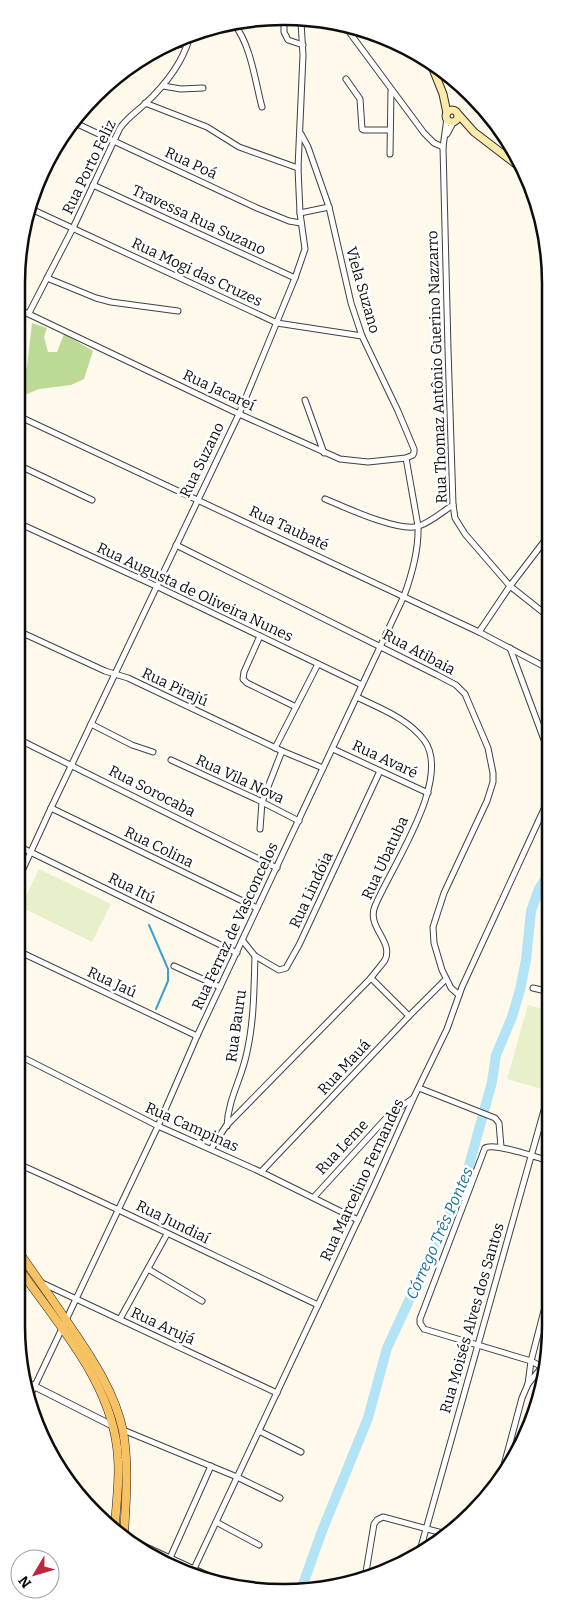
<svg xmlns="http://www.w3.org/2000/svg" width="567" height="1609" viewBox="0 0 567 1609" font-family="Bitter,serif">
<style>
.forest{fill:#bcd996}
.pitch{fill:#e7f0c8}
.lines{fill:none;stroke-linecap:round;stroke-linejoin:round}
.stream{stroke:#3aa2cb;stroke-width:2}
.river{stroke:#b2e4f5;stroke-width:10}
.minor-casing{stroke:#404040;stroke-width:7}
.tertiary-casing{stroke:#404040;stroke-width:8}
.secondary-casing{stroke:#2f2f2f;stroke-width:9}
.primary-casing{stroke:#1e1e1e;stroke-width:9}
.minor{stroke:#fff;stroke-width:5}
.tertiary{stroke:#fff;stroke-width:6}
.secondary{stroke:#feeaa8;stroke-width:7}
.primary{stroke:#f7c264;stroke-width:8}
.labels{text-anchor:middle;stroke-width:5;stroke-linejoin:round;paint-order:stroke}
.street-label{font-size:15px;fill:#0d0d0d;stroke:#fff}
.water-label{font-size:16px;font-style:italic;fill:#18729c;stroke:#fff}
.rim{fill:none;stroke:#0d0d0d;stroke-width:2.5}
</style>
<rect width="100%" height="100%" fill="#fff9ec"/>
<polygon class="forest" points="32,323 47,328 44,337 48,352 57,352 64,334 93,351 84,379 71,385 39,389 27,394 17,390 27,367"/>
<g class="pitch">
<polygon points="39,869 111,904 92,942 21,907"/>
<polygon points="528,1005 550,1011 550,1060 542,1089 507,1079"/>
</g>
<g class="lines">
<polyline class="stream" points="149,925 168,969 168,981 156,1009"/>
<polyline class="river" points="302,1587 322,1531 368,1418 387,1348 465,1180 492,1082 496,1055 512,1017 520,990 526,960 531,911 539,889 550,872"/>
<g class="minor-casing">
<g id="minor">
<polyline points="284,21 284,32 288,40 303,45"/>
<path d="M234,24C251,45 255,81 262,107"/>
<polyline points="344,25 424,133 434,143 443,147"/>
<polyline points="169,46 173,46 187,43"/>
<polyline points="346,79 360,99 362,129 364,130 390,130"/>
<polyline points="163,86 181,89 203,88"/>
<polyline points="145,103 207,127 239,147 298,168"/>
<polyline points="447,118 443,147 448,349 453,505 455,518 465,534 510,586 549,617"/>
<polyline points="71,121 257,208 289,221 301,223"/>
<polyline points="447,134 454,121"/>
<polyline points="390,154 391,91"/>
<polyline points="93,185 295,278"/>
<polyline points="29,208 277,323 362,336"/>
<polyline points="300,213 329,207"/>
<polyline points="47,278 96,298 111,302 178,311"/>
<polyline points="16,308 239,414 340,459 368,462 406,458 413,455 414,452 414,449 398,411 362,336 351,303 329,207 308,147 301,134"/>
<path d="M29,313L73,228L120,128C127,118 136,112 145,104C164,86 182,64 189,39"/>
<polyline points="305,400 324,453"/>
<polyline points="16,415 479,632 549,669"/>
<polyline points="16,464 92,500"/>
<path d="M325,499C344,507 400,533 419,526C431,522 442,512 453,505"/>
<polyline points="16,522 156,586 362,685"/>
<polyline points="176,545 437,675 456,685 465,694 488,748 493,773 493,782 487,801 444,893 433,927 434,943 442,970 451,988 459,995"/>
<polyline points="16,630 105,671 128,678 282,751 323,768"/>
<polyline points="479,632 510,586 549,535"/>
<polyline points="260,636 244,672 243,679 247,683 296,707"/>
<polyline points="510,648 550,756"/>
<polyline points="91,724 132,745 153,752"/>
<polyline points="16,738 277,868"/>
<polyline points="275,748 318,664"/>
<polyline points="333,749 428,793"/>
<polyline points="171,760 256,799 299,821"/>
<polyline points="51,808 257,908"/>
<polyline points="260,829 262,802 282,751"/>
<polyline points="16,845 237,953"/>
<polyline points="16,884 51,808 239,414 295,278 305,249 300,213 298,168 303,55 301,22"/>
<polyline points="243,941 255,956 279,970 286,968 299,945 380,771"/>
<polyline points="16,950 197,1036"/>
<polyline points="174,966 220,987"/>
<polyline points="371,978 409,1016"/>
<polyline points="533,988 550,992"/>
<polyline points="16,1054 158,1126 261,1172 358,1220"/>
<polyline points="419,1088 495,1118 499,1123 501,1147"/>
<path d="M227,1126C228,1099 242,1078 247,1052C254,1021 254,988 255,956"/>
<path d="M211,1149L226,1126L371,978C375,972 381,966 385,960C394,941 366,927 375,906C391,867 453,779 424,740C407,718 381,709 357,697"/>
<path d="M16,1163C118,1208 218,1258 318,1305"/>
<polyline points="261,1172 409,1016 446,979"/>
<polyline points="314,1197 388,1116 412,1099"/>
<polyline points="148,1269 202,1301"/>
<polyline points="42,1283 277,1393"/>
<polyline points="120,1319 167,1234"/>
<path d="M545,1371L542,1367L531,1361L424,1329L420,1323V1319L485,1148C494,1142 537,1158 550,1161"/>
<polyline points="528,1384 531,1361 551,1284"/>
<path d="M30,1396L158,1126L197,1036L404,596C412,574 419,550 418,526L406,458"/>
<polyline points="123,1430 237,1477 280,1498"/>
<polyline points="259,1431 301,1452"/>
<polyline points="500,1480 522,1398 528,1384 546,1362"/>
<polyline points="216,1522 259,1545"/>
<polyline points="133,1541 229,1585"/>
<polyline points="419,1554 550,1089"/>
<polyline points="170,1558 211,1466"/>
<polyline points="192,1573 374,1186 414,1097 447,1029 462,987 550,796"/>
<polyline points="365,1578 374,1524 377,1520 383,1517 446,1534"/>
</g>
</g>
<g class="tertiary-casing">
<polyline id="tertiary" points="28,1383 113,1426"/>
</g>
<g class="secondary-casing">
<g id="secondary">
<polyline points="431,64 443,94 447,113"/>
<circle cx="452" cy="116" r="6"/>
<polyline points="458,114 474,132 525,171"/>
</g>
</g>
<g class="primary-casing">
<g id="primary">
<path d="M16,1248C34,1274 53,1300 70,1326C92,1358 115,1393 123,1431C129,1465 126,1500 124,1534"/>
<path d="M16,1264C56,1323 114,1383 118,1458C120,1480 116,1504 115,1527"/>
</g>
</g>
<use href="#minor" class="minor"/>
<use href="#tertiary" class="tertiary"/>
<use href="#secondary" class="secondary"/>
<use href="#primary" class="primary"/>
</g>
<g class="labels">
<g class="street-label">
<text transform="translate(191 163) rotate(25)" y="5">Rua Poá</text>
<text transform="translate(89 167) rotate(-64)" y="5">Rua Porto Feliz</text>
<text transform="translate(199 220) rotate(25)" y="5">Travessa Rua Suzano</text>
<text transform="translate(197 272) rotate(25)" y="5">Rua Mogi das Cruzes</text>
<text transform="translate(363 290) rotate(74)" y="5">Viela Suzano</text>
<text transform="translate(437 367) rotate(-92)" y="5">Rua Thomaz Antônio Guerino Nazzarro</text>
<text transform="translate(219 390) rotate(25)" y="5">Rua Jacareí</text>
<text transform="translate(202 460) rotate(-64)" y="5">Rua Suzano</text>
<text transform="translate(289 528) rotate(25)" y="5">Rua Taubaté</text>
<text transform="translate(195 592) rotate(25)" y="5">Rua Augusta de Oliveira Nunes</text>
<text transform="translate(419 652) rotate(28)" y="5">Rua Atibaia</text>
<text transform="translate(175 687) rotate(25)" y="5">Rua Pirajú</text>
<text transform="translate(385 759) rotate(25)" y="5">Rua Avaré</text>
<text transform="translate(240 779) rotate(25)" y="5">Rua Vila Nova</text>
<text transform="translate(152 791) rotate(27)" y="5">Rua Sorocaba</text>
<text transform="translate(159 847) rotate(26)" y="5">Rua Colina</text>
<text transform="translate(385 858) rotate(-65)" y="5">Rua Ubatuba</text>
<text transform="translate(132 888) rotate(26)" y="5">Rua Itú</text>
<text transform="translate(311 890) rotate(-65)" y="5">Rua Lindóia</text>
<text transform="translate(235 926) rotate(-65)" y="5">Rua Ferraz de Vasconcelos</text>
<text transform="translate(112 982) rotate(25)" y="5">Rua Jaú</text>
<text transform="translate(236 1026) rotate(-82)" y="5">Rua Bauru</text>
<text transform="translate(344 1067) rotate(-47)" y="5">Rua Mauá</text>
<text transform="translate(192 1127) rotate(24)" y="5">Rua Campinas</text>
<text transform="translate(342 1147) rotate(-47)" y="5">Rua Leme</text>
<text transform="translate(362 1180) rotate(-65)" y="5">Rua Marcelino Fernandes</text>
<text transform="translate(173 1222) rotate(26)" y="5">Rua Jundiaí</text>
<text transform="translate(472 1318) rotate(-74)" y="5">Rua Moisés Alves dos Santos</text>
<text transform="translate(163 1326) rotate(25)" y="5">Rua Arujá</text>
</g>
<g class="water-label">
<text transform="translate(439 1233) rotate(-66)" y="6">Córrego Três Pontes</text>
</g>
</g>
<path d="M0 0H567V1609H0ZM283 25H284A258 258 0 0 1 542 283V1326A258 258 0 0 1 284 1584H283A258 258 0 0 1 25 1326V283A258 258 0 0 1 283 25Z" fill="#fff" fill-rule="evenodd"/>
<path class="rim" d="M283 25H284A258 258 0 0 1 542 283V1326A258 258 0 0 1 284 1584H283A258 258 0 0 1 25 1326V283A258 258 0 0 1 283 25Z"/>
<g transform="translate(35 1574) rotate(232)"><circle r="24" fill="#ffffff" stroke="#9e9e9e"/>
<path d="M0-4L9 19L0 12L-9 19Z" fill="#ba273f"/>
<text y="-8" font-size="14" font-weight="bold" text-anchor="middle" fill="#0d0d0d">N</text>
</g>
</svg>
